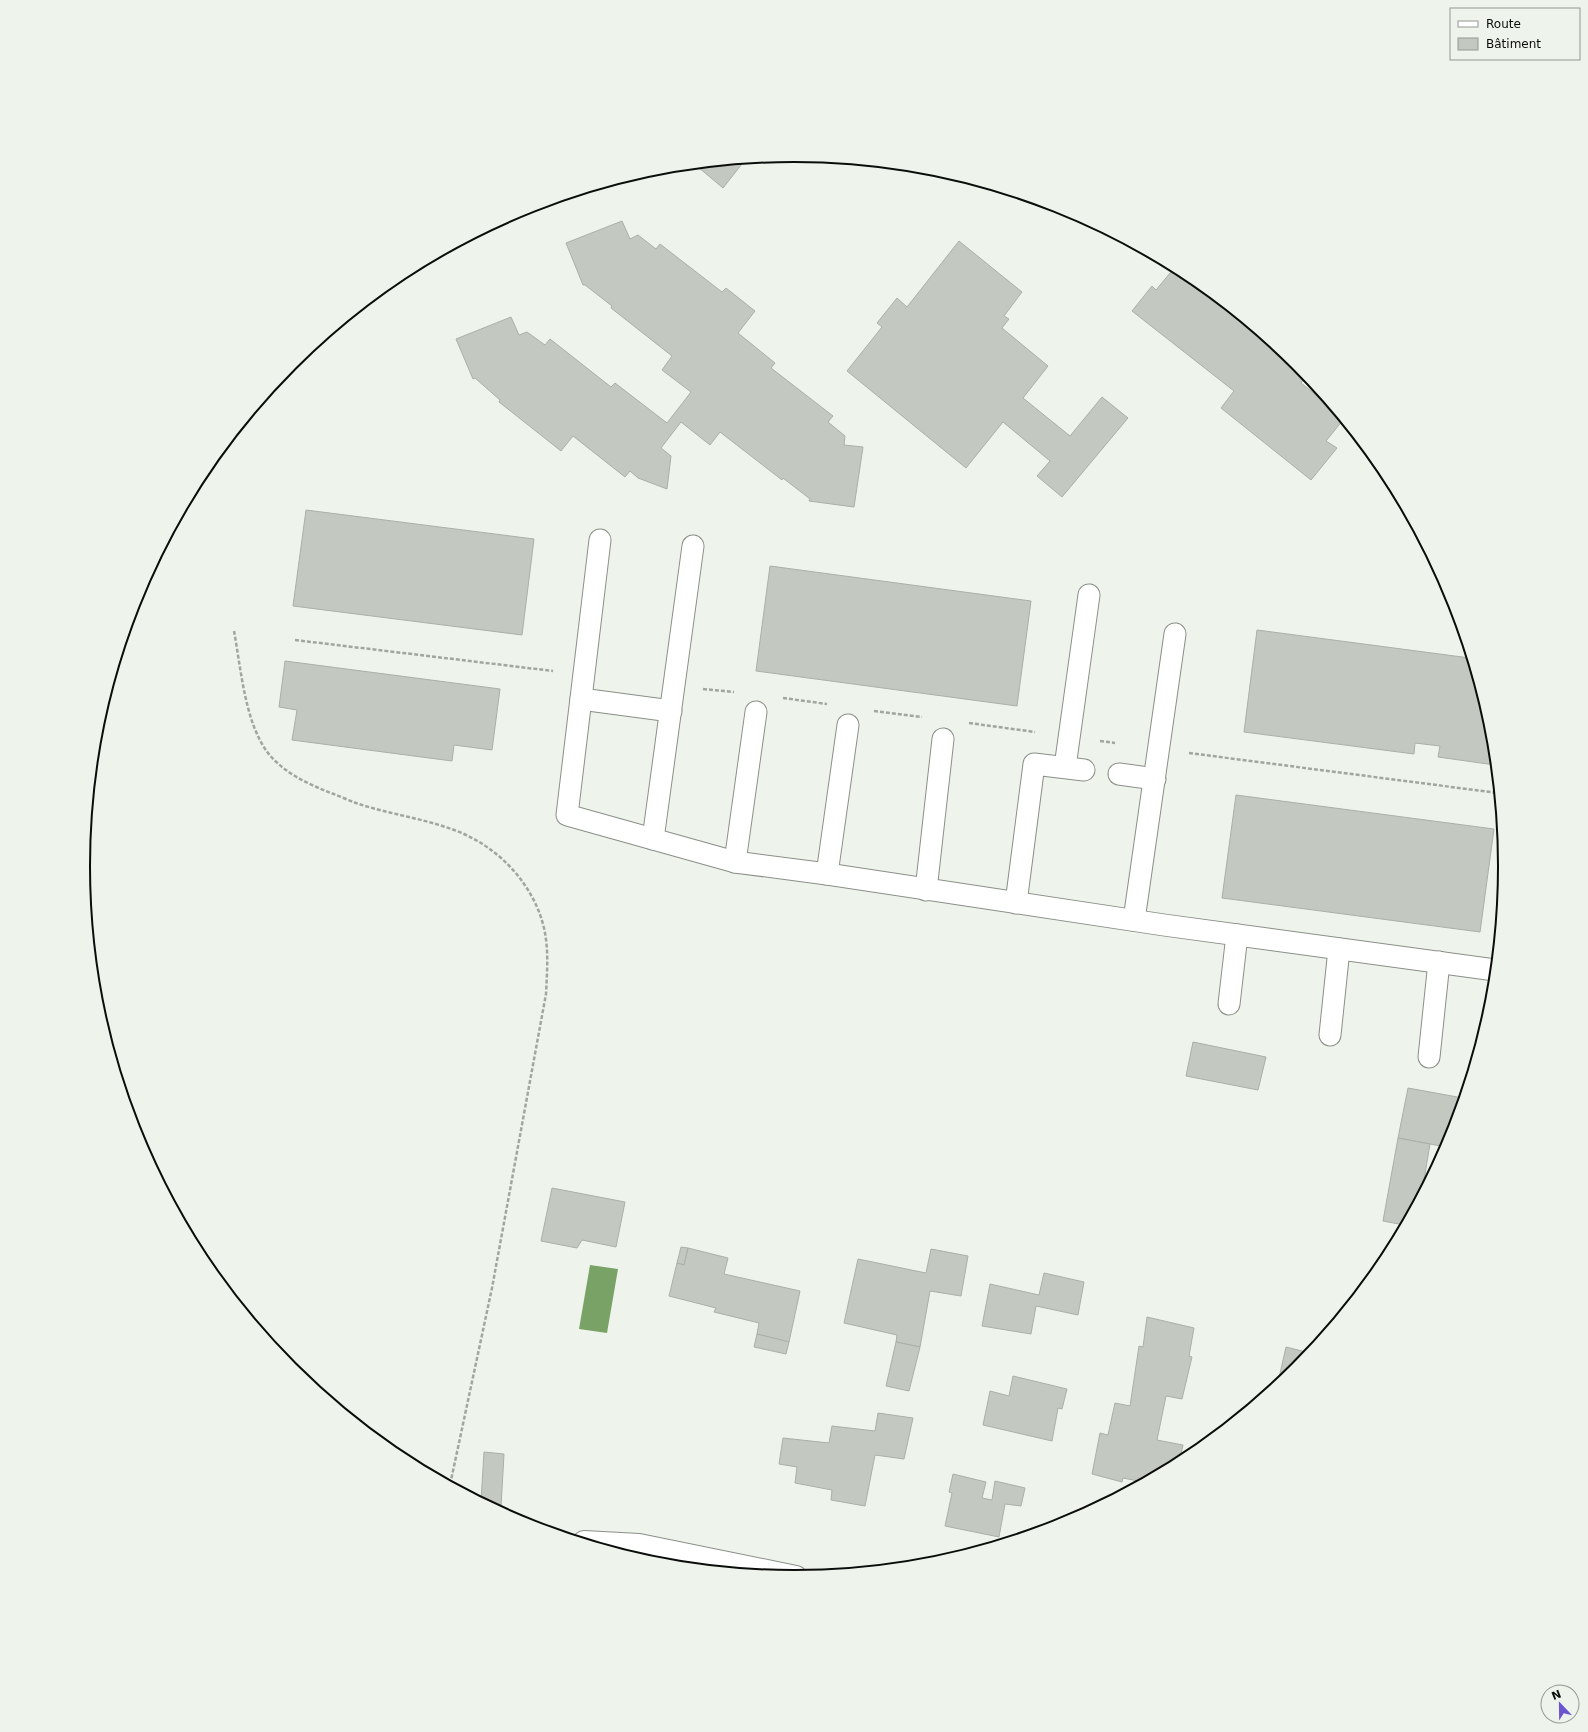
<svg xmlns="http://www.w3.org/2000/svg" width="1588" height="1732" viewBox="0 0 1588 1732" font-family="'DejaVu Sans',sans-serif">
<style>
.water{fill:#79a267}
.building{fill:#c3c8c0;stroke:#aab0a8}
.lines{fill:none;stroke-linecap:round;stroke-linejoin:round}
.service-casing{stroke:#8a8f88;stroke-width:23}
.tertiary-casing{stroke:#8a8f88;stroke-width:24}
.path{stroke:#a1a69f;stroke-width:2.5;stroke-dasharray:4 2;stroke-linecap:butt}
.service{stroke:#fff;stroke-width:21}
.tertiary{stroke:#fff;stroke-width:22}
.rim{fill:none;stroke:#0b0d0a;stroke-width:2}
</style>
<rect width="100%" height="100%" fill="#eef4ec"/>
<polygon class="water" points="590,1265 618,1269 607,1333 579,1329"/>
<g class="building">
<polygon points="745,160 723,188 698,167 700,164"/>
<polygon points="622,221 630,239 638,235 656,249 660,244 722,292 726,288 755,311 738,333 775,363 771,368 833,416 828,422 845,436 844,445 863,447 854,507 809,501 810,499 783,478 782,480 720,432 710,445 681,422 661,448 671,456 667,489 638,478 630,471 625,477 573,436 561,451 499,402 500,400 475,378 473,379 456,339 511,317 519,335 527,332 545,345 550,339 611,387 615,383 667,423 691,392 662,370 672,356 611,308 612,306 585,285 583,285 566,243"/>
<polygon points="959,241 1022,292 1004,316 1009,319 1002,328 1048,366 1023,398 1070,436 1102,397 1128,418 1062,497 1037,476 1050,461 1003,422 966,468 847,371 882,327 877,323 897,298 907,307"/>
<polygon points="1175,267 1189,275 1297,363 1307,375 1301,383 1336,411 1343,420 1326,441 1337,448 1311,480 1221,408 1234,391 1132,311 1152,286 1156,290"/>
<polygon points="306,510 534,539 522,635 293,606"/>
<polygon points="770,566 1031,601 1017,706 756,671"/>
<polygon points="1257,630 1470,658 1491,728 1495,765 1438,757 1440,746 1415,743 1414,754 1244,732"/>
<polygon points="285,661 500,689 492,750 454,745 452,761 292,740 297,710 279,707"/>
<polygon points="1236,795 1494,829 1480,932 1222,898"/>
<polygon points="1193,1042 1266,1057 1258,1090 1186,1076"/>
<polygon points="1408,1088 1463,1098 1451,1138 1446,1147 1398,1138"/>
<polygon points="1398,1138 1430,1144 1422,1192 1404,1225 1383,1221"/>
<polygon points="552,1188 625,1202 616,1247 582,1240 577,1248 541,1241"/>
<polygon points="681,1247 688,1248 684,1265 677,1263"/>
<polygon points="688,1248 728,1258 724,1274 800,1291 789,1342 757,1334 759,1323 714,1312 716,1308 669,1296 677,1263 684,1265"/>
<polygon points="931,1249 968,1256 961,1296 930,1291 920,1347 896,1342 897,1335 844,1323 858,1259 926,1273"/>
<polygon points="1044,1273 1084,1282 1078,1315 1036,1306 1031,1334 982,1326 990,1284 1039,1295"/>
<polygon points="1147,1317 1194,1328 1189,1356 1192,1357 1182,1399 1166,1396 1157,1440 1183,1445 1179,1463 1143,1482 1123,1478 1122,1482 1092,1474 1100,1433 1108,1435 1115,1403 1130,1406 1139,1346 1143,1347"/>
<polygon points="757,1334 789,1342 786,1354 754,1347"/>
<polygon points="896,1342 920,1347 909,1391 886,1386"/>
<polygon points="1286,1347 1310,1353 1297,1369 1280,1383 1280,1379 1279,1378"/>
<polygon points="1013,1376 1067,1389 1062,1409 1058,1408 1052,1441 983,1425 990,1391 1009,1396"/>
<polygon points="878,1413 913,1418 904,1459 875,1455 865,1506 831,1500 832,1490 795,1483 797,1467 779,1464 783,1438 829,1443 832,1426 875,1431"/>
<polygon points="484,1452 504,1454 501,1507 492,1507 481,1501"/>
<polygon points="953,1474 986,1482 982,1498 992,1500 995,1481 1025,1488 1021,1506 1005,1504 999,1537 945,1526 952,1493 949,1492"/>
</g>
<g class="lines">
<g class="service-casing">
<g id="service">
<polyline points="600,540 567,815 735,862 827,874 1164,925 1495,970"/>
<polyline points="581,699 671,711"/>
<polyline points="1065,767 1089,595"/>
<polyline points="1119,774 1155,779"/>
<polyline points="653,839 693,546"/>
<polyline points="735,862 756,712"/>
<polyline points="827,874 848,725"/>
<polyline points="926,890 943,739"/>
<polyline points="1016,903 1034,764 1084,770"/>
<polyline points="1134,920 1175,634"/>
<polyline points="1229,1004 1237,935"/>
<polyline points="1330,1035 1339,949"/>
<polyline points="1429,1057 1439,962"/>
</g>
</g>
<g class="tertiary-casing">
<polyline id="tertiary" points="584,1542 639,1545 796,1577"/>
</g>
<g class="path">
<path d="M234,631C241,669 245,723 268,753C284,773 308,784 331,793C339,796 348,800 356,803C391,815 430,819 464,834C502,851 534,886 544,928C549,950 547,972 546,994L492,1288L450,1485"/>
<polyline points="295,640 553,671"/>
<polyline points="703,689 734,692"/>
<polyline points="783,698 827,704"/>
<polyline points="874,711 922,717"/>
<polyline points="969,723 1035,732"/>
<polyline points="1100,741 1115,743"/>
<polyline points="1189,753 1498,793"/>
</g>
<use href="#service" class="service"/>
<use href="#tertiary" class="tertiary"/>
</g>
<path d="M0 0H1588V1732H0ZM90 866a704 704 0 1 1 1408 0a704 704 0 1 1-1408 0Z" fill="#eef4ec" fill-rule="evenodd"/>
<path class="rim" d="M90 866a704 704 0 1 1 1408 0a704 704 0 1 1-1408 0Z"/>
<rect x="1450" y="8" width="130" height="52" fill="#eef4ec" stroke="#939892"/>
<rect x="1458" y="21" width="20" height="6" fill="#ffffff" stroke="#939892"/>
<text x="1486" y="28" font-size="12" fill="#0b0d0a">Route</text>
<rect x="1458" y="38" width="20" height="12" fill="#c3c8c0" stroke="#939892"/>
<text x="1486" y="48" font-size="12" fill="#0b0d0a">Bâtiment</text>
<g transform="translate(1560 1704) rotate(338)"><circle r="19" fill="#eef4ec" stroke="#939892"/>
<path d="M0-3L7 15L0 10L-7 15Z" fill="#6b56cf"/>
<text y="-6" font-size="11" font-weight="bold" text-anchor="middle" fill="#0b0d0a">N</text>
</g>
</svg>
